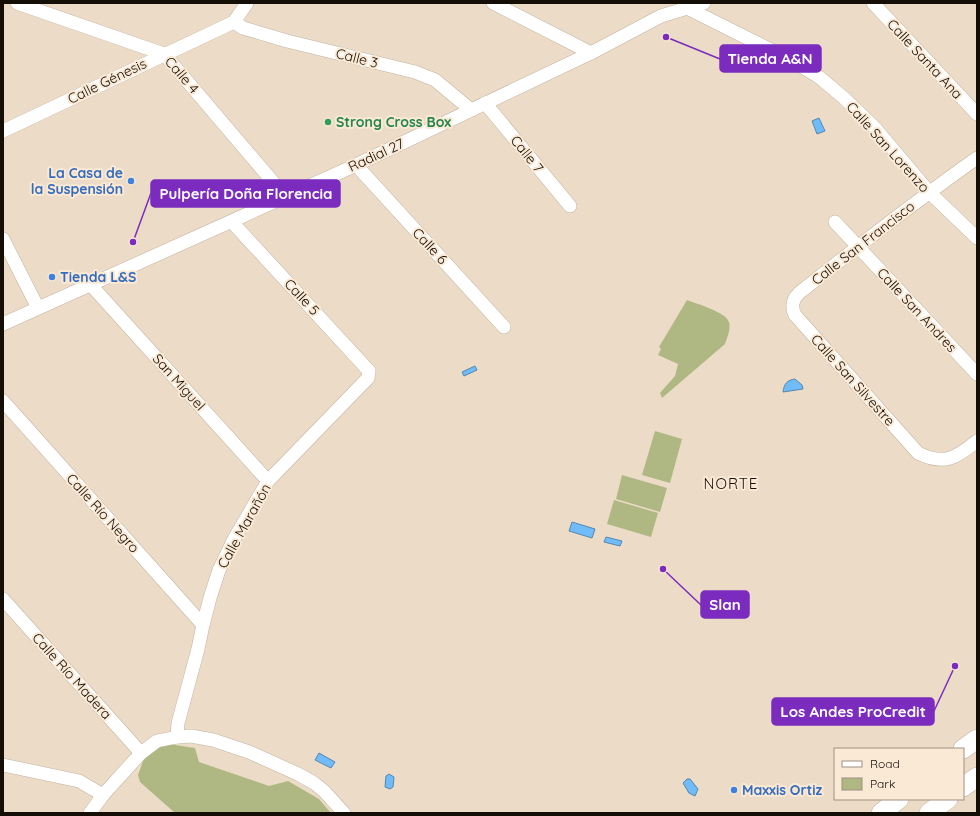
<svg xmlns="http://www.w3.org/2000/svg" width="980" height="816" viewBox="0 0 980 816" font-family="Quicksand,sans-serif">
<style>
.green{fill:#afb882}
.water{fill:#70bbf8;stroke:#5487b0}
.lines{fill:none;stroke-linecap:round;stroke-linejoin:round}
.minor-casing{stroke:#c3b49f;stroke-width:14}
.highway-casing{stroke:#c3b49f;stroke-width:20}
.minor{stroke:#fff;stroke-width:13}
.highway{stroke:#fff;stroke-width:19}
.leisure-dot{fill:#2e9e5b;stroke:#fae9d4;stroke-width:1.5}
.shop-dot{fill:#3f7fe0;stroke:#fae9d4;stroke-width:1.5}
.labels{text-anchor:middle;stroke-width:4;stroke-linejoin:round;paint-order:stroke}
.street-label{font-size:14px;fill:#140e07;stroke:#fae9d4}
.leisure-label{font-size:14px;font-weight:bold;fill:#27864d;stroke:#fae9d4;text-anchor:start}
.shop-label{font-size:14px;font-weight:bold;fill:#366cbe;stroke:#fae9d4;text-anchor:start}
.neighbourhood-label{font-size:15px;letter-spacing:1px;fill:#140e07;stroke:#fae9d4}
.leader{fill:none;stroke:#7b2cbf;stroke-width:1.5}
.callout-dot{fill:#7b2cbf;stroke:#fae9d4;stroke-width:1.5}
.callout{fill:#7b2cbf;stroke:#7b2cbf;stroke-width:1.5}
.callout-label{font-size:15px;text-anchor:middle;font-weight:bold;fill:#fff}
</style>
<rect width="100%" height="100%" fill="#ecdcc7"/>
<g class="green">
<path d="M687,300C697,304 726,312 729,322C731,329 727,338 725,344L662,398L660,393L675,376L678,364L658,355L661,349L659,347Z"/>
<polygon points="655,431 682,439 670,483 642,475"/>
<polygon points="622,475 667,488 660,512 616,499"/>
<polygon points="614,500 658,513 651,537 607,524"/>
<polygon points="168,744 195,748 199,762 269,786 288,781 319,799 331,813 175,813 140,782 138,775 143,761 151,748"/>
</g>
<g class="water">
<polygon points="819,118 825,131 817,134 812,121"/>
<polygon points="475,366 477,370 464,376 462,372"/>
<path d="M795,379L802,385L803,389L783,392C784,384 787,380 795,379Z"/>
<polygon points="572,522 595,529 592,538 569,531"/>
<polygon points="606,537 622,541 620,546 604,542"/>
<polygon points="319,753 335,762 331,768 315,760"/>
<polygon points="389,774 394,777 393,787 390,789 385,787 386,776"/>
<polygon points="687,779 690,779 698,789 695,796 689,793 683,783"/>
</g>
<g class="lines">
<g class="minor-casing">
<g id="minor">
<polyline points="17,3 164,54 285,196"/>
<polyline points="493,3 591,53"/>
<polyline points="873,3 977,114"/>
<polyline points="684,5 687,8 791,60 819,77 844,98 875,128 929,192 977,238"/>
<polyline points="234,22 243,28 287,41 415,72 435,80 471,110"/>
<polyline points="485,103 570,206"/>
<polyline points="3,131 234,22 247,3"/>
<path d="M977,158C916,201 857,247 799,293C792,300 791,306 795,315L918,453C944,466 956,458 977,441"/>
<polyline points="356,165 504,327"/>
<polyline points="835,222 977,374"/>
<polyline points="3,239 38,308"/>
<polyline points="90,284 268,481"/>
<polyline points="3,324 356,165 591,53 661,16 704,3"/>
<polyline points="3,401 203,625"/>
<polyline points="3,599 141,753"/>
<polyline points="177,737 178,723 198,649 203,625 210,598 219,570 234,539 268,481 368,378 369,371 232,222"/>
<polyline points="3,765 79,781 103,795"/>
<polyline points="90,813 103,795 141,753 157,741 177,737 191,736 213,740 249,752 298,774 314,783 324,791 344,813"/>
</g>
</g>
<g class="highway-casing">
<g id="highway">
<polyline points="963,749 977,739"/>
<polyline points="963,787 977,777"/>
<polyline points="881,813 899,799"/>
<polyline points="929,813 948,799"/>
</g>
</g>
<use href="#minor" class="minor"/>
<use href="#highway" class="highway"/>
</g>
<circle class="leisure-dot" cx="328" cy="122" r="4"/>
<g class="shop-dot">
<circle cx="131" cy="181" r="4"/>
<circle cx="52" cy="277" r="4"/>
<circle cx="734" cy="790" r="4"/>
</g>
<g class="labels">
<g class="street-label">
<text transform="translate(357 58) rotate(14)" y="5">Calle 3</text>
<text transform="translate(925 59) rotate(47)" y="5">Calle Santa Ana</text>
<text transform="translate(182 75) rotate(49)" y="5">Calle 4</text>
<text transform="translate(107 81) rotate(-26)" y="5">Calle Génesis</text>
<text transform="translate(888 147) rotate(48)" y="5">Calle San Lorenzo</text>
<text transform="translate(527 154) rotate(51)" y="5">Calle 7</text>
<text transform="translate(376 155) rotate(-25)" y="5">Radial 27</text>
<text transform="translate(863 243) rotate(-38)" y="5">Calle San Francisco</text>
<text transform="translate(430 246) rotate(47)" y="5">Calle 6</text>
<text transform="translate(302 297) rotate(47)" y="5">Calle 5</text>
<text transform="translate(917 310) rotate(47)" y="5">Calle San Andres</text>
<text transform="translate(853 380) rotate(48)" y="5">Calle San Silvestre</text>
<text transform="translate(179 382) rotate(48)" y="5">San Miguel</text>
<text transform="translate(103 513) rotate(48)" y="5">Calle Río Negro</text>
<text transform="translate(244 526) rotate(-61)" y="5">Calle Marañón</text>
<text transform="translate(72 676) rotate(48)" y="5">Calle Río Madera</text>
</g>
<g class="leisure-label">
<text x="336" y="127">Strong Cross Box</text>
</g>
<g class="shop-label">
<text x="123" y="178" text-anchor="end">La Casa de<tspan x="123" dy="16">la Suspensión</tspan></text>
<text x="60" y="282">Tienda L&amp;S</text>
<text x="742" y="795">Maxxis Ortiz</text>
</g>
<g class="neighbourhood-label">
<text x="731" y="489">NORTE</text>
</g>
</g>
<path class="leader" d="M666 37L720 59M133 242L151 193M663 569L701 605M955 666L934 711"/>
<g class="callout-dot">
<circle cx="666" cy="37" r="4"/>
<circle cx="133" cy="242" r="4"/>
<circle cx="663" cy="569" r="4"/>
<circle cx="955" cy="666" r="4"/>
</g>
<g class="callout">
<rect x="720" y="45" width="101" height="27" rx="4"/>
<rect x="151" y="180" width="189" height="27" rx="4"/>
<rect x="701" y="591" width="48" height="27" rx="4"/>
<rect x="772" y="698" width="162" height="27" rx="4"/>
</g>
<g class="callout-label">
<text x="770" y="64">Tienda A&amp;N</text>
<text x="246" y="199">Pulpería Doña Florencia</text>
<text x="725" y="610">Slan</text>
<text x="853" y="717">Los Andes ProCredit</text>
</g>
<rect width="980" height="816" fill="none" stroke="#140e07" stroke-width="8"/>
<rect x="834" y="748" width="130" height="52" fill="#fae9d4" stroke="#9e9182"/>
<rect x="842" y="761" width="20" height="6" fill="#ffffff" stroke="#9e9182"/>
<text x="870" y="768" font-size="12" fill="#140e07">Road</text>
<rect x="842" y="778" width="20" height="12" fill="#afb882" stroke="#9e9182"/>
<text x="870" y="788" font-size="12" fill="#140e07">Park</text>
</svg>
